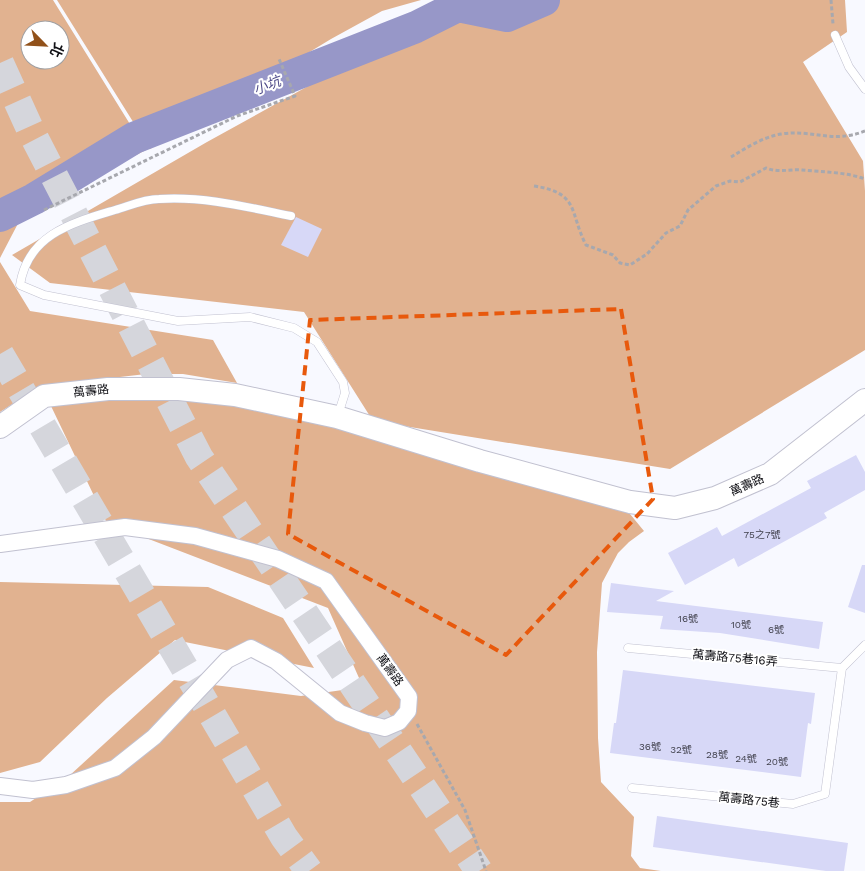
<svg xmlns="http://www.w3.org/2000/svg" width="865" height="871" viewBox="0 0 865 871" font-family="'Work Sans','Noto Sans TC',sans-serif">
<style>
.forest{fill:#e1b290;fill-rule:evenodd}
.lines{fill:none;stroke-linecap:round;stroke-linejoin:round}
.river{stroke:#9797c8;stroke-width:32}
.building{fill:#d7d8f7}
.highway-tunnel{stroke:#d5d6dc;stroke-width:28;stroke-dasharray:28 14;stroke-linecap:butt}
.lane-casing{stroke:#c1c1d0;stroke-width:9}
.street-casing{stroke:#c1c1d0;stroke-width:18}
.secondary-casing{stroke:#c1c1d0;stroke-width:24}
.path{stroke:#a7a8ae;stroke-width:3;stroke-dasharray:4 2.5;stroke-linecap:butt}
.lane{stroke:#fff;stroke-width:8}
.street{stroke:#fff;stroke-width:16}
.secondary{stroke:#fff;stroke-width:22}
.marked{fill:none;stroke:#e8590c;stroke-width:4;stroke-dasharray:10 6;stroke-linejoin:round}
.labels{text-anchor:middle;stroke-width:4;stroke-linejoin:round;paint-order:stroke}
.number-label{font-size:10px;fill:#42424e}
.street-label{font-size:12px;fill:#101015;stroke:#fff}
.water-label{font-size:14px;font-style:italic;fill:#4e4a89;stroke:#fff}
</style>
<rect width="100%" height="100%" fill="#f8f9ff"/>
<g class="forest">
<path d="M0,0H53L146,150L24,212L0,258ZM30,30H60V60H30Z"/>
<polygon points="57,0 421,0 382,11 331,39 150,149"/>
<polygon points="493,0 845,0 847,32 803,62 863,161 865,191 865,350 670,469 373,421 304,312 50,283 12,255 207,142 388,42"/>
<polygon points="0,262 30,311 213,340 237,383 183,374 146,374 59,384 22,398 0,412"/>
<polygon points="118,394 269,409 620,507 630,514 644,531 629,542 618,553 602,583 597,652 598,738 601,782 634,817 631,856 640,868 661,871 0,871 0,802 30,802 69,776 174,680 301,696 363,687 328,608 107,523 51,406"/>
<polygon points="0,582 208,587 283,618 314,668 175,640 107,698 40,762 0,773"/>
</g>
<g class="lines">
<polyline class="river" points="0,216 34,199 134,138 416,27 458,6 507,16 544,0"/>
</g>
<g class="building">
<polygon points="296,217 322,229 308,257 281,245"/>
<polygon points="856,455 865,472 865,490 824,513 827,518 738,567 734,558 685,585 668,553 717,527 722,536 811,488 807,481"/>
<polygon points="862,565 865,565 865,613 848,607"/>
<polygon points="611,583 674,591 656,601 823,622 819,649 720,633 660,629 663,616 607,612"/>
<polygon points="623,670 815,693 811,724 808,723 801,777 610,753 614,723 616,723"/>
<polygon points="657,816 848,843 844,871 826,871 653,847"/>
</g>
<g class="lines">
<g class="highway-tunnel">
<polyline points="0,63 31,131 199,457 479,871"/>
<polyline points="0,354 284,837 309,871"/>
</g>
<g class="lane-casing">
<g id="lane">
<polyline points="835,35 849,67 865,89"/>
<path d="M291,216C247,207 204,196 159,199C144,199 129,206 115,210C72,223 28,234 20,285L44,295L178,321L250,317L294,328L317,342L343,382L345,393L338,415"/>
<polyline points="628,648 842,668"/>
<polyline points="632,788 793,804 825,794 842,668 865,645"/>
</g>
</g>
<g class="street-casing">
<polyline id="street" points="0,544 125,527 195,536 278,559 326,581 409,697 408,711 399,722 385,728 365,723 340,713 276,661 251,648 227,660 154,737 115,768 66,785 33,790 0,786"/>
</g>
<g class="secondary-casing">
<polyline id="secondary" points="0,427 44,396 108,389 179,389 235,395 337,417 480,461 630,502 675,508 715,498 770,474 865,400"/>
</g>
<g class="path">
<polyline points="831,0 833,24"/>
<path d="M731,157C746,148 763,137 781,134C813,129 832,144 865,131"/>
<path d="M534,186C580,193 569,212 586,245L613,255L620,263L630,265L647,254L666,233L680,226L688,210L716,186L730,181L740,182L766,168C778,173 789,169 802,170C822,172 846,172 865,179"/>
<polyline points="44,210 237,116 295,96 279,59"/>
<polyline points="417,724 465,810 486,871"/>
</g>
<use href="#lane" class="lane"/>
<use href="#street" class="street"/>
<use href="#secondary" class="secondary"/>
</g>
<path class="marked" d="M621,309L653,499L506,655L288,534L310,320Z"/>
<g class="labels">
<g class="number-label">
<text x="762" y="538">75之7號</text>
<text x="688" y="622">16號</text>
<text x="741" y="628">10號</text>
<text x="776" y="633">6號</text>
<text x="650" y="750">36號</text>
<text x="681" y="753">32號</text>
<text x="717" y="758">28號</text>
<text x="746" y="762">24號</text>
<text x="777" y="765">20號</text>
</g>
<g class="street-label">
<text transform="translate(91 391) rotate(-6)" y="4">萬壽路</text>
<text transform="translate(747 485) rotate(-24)" y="4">萬壽路</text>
<text transform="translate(735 658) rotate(5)" y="4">萬壽路75巷16弄</text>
<text transform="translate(390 670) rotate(54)" y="4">萬壽路</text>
<text transform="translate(749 800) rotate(6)" y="4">萬壽路75巷</text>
</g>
<g class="water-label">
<text transform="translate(267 85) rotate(-21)" y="5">小坑</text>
</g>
</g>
<g transform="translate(45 45) rotate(114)"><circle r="24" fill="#ffffff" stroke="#9f9fa1"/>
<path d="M0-4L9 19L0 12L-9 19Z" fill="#91511a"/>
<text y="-8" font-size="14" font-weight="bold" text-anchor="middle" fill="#101015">北</text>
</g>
</svg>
